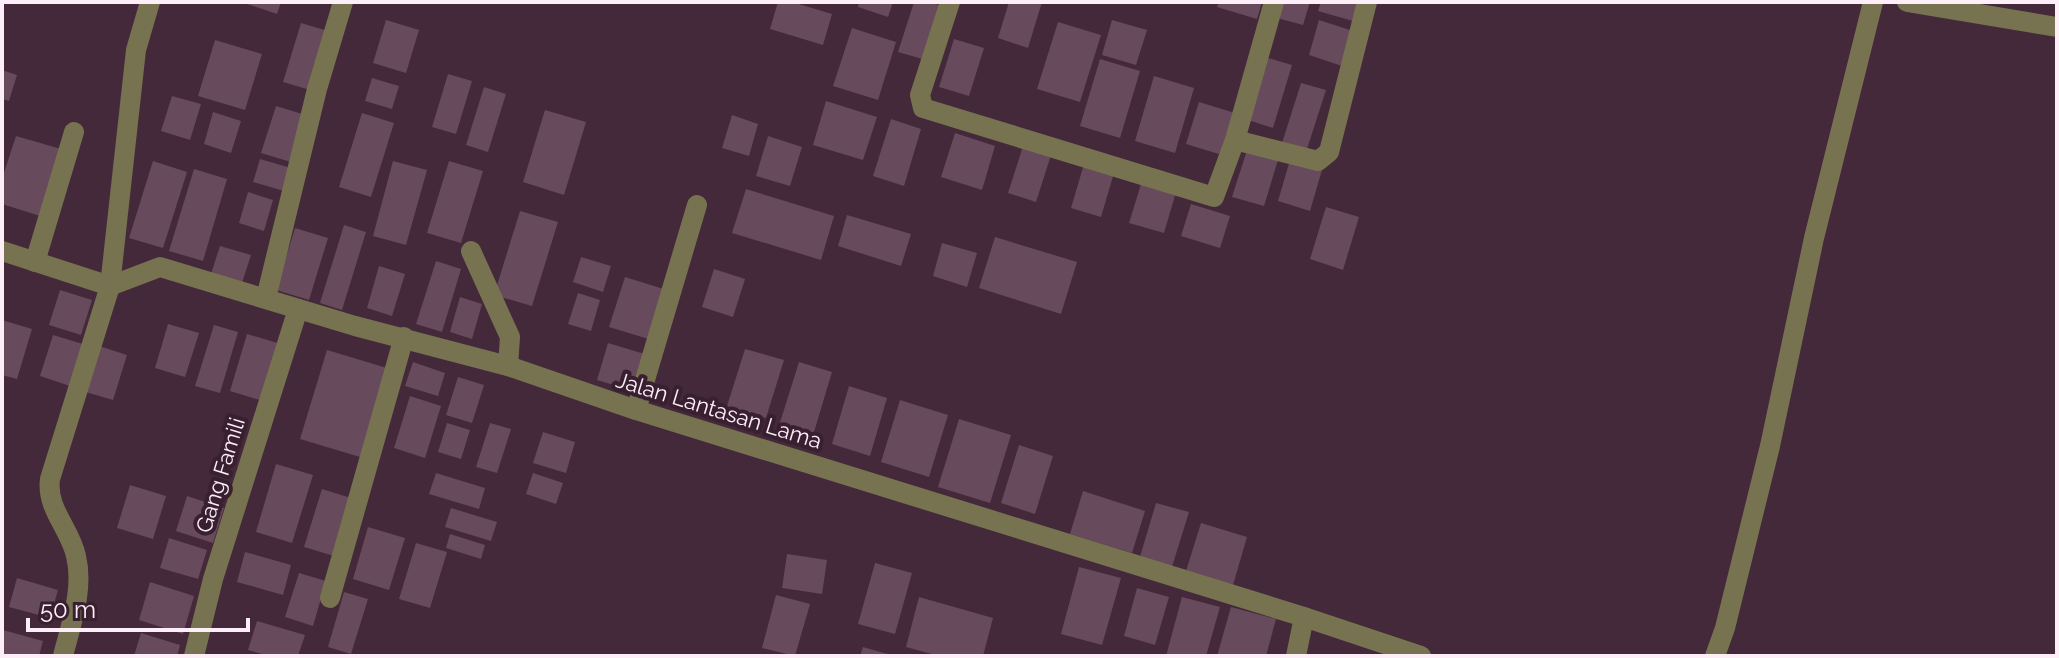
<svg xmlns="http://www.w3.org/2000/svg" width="2059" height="658" viewBox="0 0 2059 658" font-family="Raleway,sans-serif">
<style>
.building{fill:#674a5b}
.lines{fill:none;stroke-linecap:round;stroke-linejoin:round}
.street{stroke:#777350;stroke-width:20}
.labels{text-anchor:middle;stroke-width:8;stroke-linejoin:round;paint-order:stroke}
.street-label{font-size:22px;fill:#fdeef7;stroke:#392030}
</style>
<rect width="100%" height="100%" fill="#44293a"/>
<g class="building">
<polygon points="241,2 281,2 277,14"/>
<polygon points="778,2 792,2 832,14 823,45 770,29"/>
<polygon points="859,2 893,2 888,17 858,7"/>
<polygon points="914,2 930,2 942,6 926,60 898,52"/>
<polygon points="1009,2 1042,2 1028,48 998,38"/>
<polygon points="1219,2 1262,2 1257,19 1217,7"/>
<polygon points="1282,2 1310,2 1303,25 1277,18"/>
<polygon points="1321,2 1359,2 1353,21 1318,11"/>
<polygon points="386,20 419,30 406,73 373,63"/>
<polygon points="1112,20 1147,30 1136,65 1102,55"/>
<polygon points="1319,20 1353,31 1342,66 1309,55"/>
<polygon points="1058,22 1101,35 1080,102 1037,89"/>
<polygon points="301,23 328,31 310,90 283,82"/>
<polygon points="852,28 896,42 878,100 833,86"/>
<polygon points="954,39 984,48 969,96 939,87"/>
<polygon points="215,40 262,54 245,110 198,96"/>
<polygon points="1268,58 1292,65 1273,128 1248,120"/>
<polygon points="1100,59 1140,71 1120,138 1080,126"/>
<polygon points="2,70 17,75 9,101 2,99"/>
<polygon points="448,74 472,81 456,134 432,127"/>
<polygon points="1154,76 1194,88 1175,153 1135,141"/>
<polygon points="372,78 399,86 392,109 365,101"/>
<polygon points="1301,83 1326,90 1307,149 1282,143"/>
<polygon points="484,87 506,94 488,152 466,145"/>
<polygon points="172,96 201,104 190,140 161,131"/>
<polygon points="826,101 877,117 863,160 813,145"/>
<polygon points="1199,102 1235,113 1222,155 1186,144"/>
<polygon points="276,106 309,116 294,163 261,153"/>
<polygon points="545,110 586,122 564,195 523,182"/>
<polygon points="213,112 241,121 231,153 204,144"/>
<polygon points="362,113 394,123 371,197 339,187"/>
<polygon points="732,115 758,124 749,156 722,148"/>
<polygon points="891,119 921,129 904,186 873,176"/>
<polygon points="955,133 995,146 982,190 941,177"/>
<polygon points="16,136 61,149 40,216 2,204 2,179"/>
<polygon points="768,136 802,147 790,186 756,176"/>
<polygon points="1024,143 1052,152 1036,202 1008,193"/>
<polygon points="1247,150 1278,160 1264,206 1232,197"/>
<polygon points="260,159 291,168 284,191 253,182"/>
<polygon points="1290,160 1322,170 1310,211 1278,201"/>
<polygon points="153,161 187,172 163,248 129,238"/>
<polygon points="393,161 427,170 406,245 373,236"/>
<polygon points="449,161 483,171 461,243 427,233"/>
<polygon points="1084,164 1114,173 1101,217 1071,208"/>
<polygon points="194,169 227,179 203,261 169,251"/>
<polygon points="1142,181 1176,192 1164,233 1129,223"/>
<polygon points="746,189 834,216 821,260 732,233"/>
<polygon points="248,192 273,200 264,231 239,223"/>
<polygon points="1191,204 1230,216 1220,248 1181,236"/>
<polygon points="1326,207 1359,217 1343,270 1310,259"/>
<polygon points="520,211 558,222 532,306 494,295"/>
<polygon points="847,215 911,234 901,266 838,246"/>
<polygon points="344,225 366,232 342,310 320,303"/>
<polygon points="295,228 328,238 309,300 276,290"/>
<polygon points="995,237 1077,262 1061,314 979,288"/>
<polygon points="942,243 977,253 967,287 933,276"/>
<polygon points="220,246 251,255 241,286 210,277"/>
<polygon points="581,257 611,266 603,292 573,282"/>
<polygon points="436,261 461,269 442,332 416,324"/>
<polygon points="379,266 405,274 392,316 367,308"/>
<polygon points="714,269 745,279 733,317 702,307"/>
<polygon points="625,277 670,291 655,341 609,327"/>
<polygon points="60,290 92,300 81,335 49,325"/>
<polygon points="578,293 600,300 591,331 568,324"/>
<polygon points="460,297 482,304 472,339 450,332"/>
<polygon points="2,320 32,329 17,379 2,375"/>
<polygon points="168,324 199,333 185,377 155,368"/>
<polygon points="214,325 238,332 220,393 195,386"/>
<polygon points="247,334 281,344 263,401 230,391"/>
<polygon points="53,335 83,344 70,386 40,376"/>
<polygon points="608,343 648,355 637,392 597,380"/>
<polygon points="96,345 127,355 113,400 82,391"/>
<polygon points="745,349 784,360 766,418 727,406"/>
<polygon points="327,350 387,368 360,457 300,439"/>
<polygon points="413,362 445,373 438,396 405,386"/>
<polygon points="799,362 832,372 811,442 777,432"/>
<polygon points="458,377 484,385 472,423 446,415"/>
<polygon points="849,386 887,398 870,456 832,444"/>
<polygon points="410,396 441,406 425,458 394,448"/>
<polygon points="900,400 948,415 929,477 881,462"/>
<polygon points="959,419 1011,435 990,503 938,487"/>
<polygon points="447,423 470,430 461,459 438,452"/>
<polygon points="490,423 511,429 497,473 476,467"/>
<polygon points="543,432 575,442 566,473 533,463"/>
<polygon points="1019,445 1053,456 1035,514 1001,503"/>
<polygon points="276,464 313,475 292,543 256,532"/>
<polygon points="436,473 485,488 479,509 429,494"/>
<polygon points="533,473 563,483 556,504 526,494"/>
<polygon points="130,485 166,496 153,539 117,528"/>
<polygon points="322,489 351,498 334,556 304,547"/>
<polygon points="1083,491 1145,511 1132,553 1070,534"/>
<polygon points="187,496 224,508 213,543 176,531"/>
<polygon points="1156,503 1189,512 1171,570 1139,560"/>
<polygon points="451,508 497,522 491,541 445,527"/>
<polygon points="1201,523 1247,537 1233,585 1186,571"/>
<polygon points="368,527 405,538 389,590 353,579"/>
<polygon points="450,534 485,545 481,559 446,548"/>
<polygon points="169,538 207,550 198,579 160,568"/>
<polygon points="416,543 447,552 430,608 399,599"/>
<polygon points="245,552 291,565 283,595 237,582"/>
<polygon points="787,554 827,560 822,594 782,588"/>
<polygon points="875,563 912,573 895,634 858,624"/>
<polygon points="1079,567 1121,578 1102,645 1061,634"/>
<polygon points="299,573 326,581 313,626 285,617"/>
<polygon points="17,578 58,590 50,618 9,607"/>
<polygon points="150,582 194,596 183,634 139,620"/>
<polygon points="1137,588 1169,597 1155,645 1124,636"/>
<polygon points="344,592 368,599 351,654 328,647"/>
<polygon points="776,595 810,604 795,656 762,648"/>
<polygon points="919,597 993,618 983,656 939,656 906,647"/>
<polygon points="1182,597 1220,607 1206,656 1166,656"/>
<polygon points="1231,607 1276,619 1266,656 1217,656"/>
<polygon points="257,621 305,635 298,656 269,656 248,650"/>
<polygon points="3,630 43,641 39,656 2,655"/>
<polygon points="141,633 180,645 177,656 134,656"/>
<polygon points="863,647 891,655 891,656 860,656"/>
</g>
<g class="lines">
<g class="street">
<polyline points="950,2 920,95 923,108 1214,197 1235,140 1274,2"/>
<polyline points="1907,2 2057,27"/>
<polyline points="1235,140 1318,161 1329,152 1367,2"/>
<polyline points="2,251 110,286 160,267 355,326 508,366 636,410 1304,617 1421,656"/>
<polyline points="471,251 510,337 508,366"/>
<polyline points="35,262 74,132"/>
<polyline points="266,298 317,89 343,2"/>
<polyline points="636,410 697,205"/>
<polyline points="330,598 404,337"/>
<path d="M63,656C71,624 84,589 76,556C70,528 46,509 50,479L110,286L136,50L150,2"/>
<polyline points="194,656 213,579 298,309"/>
<polyline points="1296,656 1304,617"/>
<polyline points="1715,656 1725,628 1770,446 1814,238 1873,2"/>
</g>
</g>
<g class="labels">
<g class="street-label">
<text transform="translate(719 410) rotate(17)" y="8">Jalan Lantasan Lama</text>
<text transform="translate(220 475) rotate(-73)" y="8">Gang Famili</text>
</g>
</g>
<rect width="2059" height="658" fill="none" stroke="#fdeef7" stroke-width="8"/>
<path d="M28 618v12h220v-12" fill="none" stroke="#fdeef7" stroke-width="4"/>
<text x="40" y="618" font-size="24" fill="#fdeef7" stroke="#392030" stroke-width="6" paint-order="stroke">50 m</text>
</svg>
